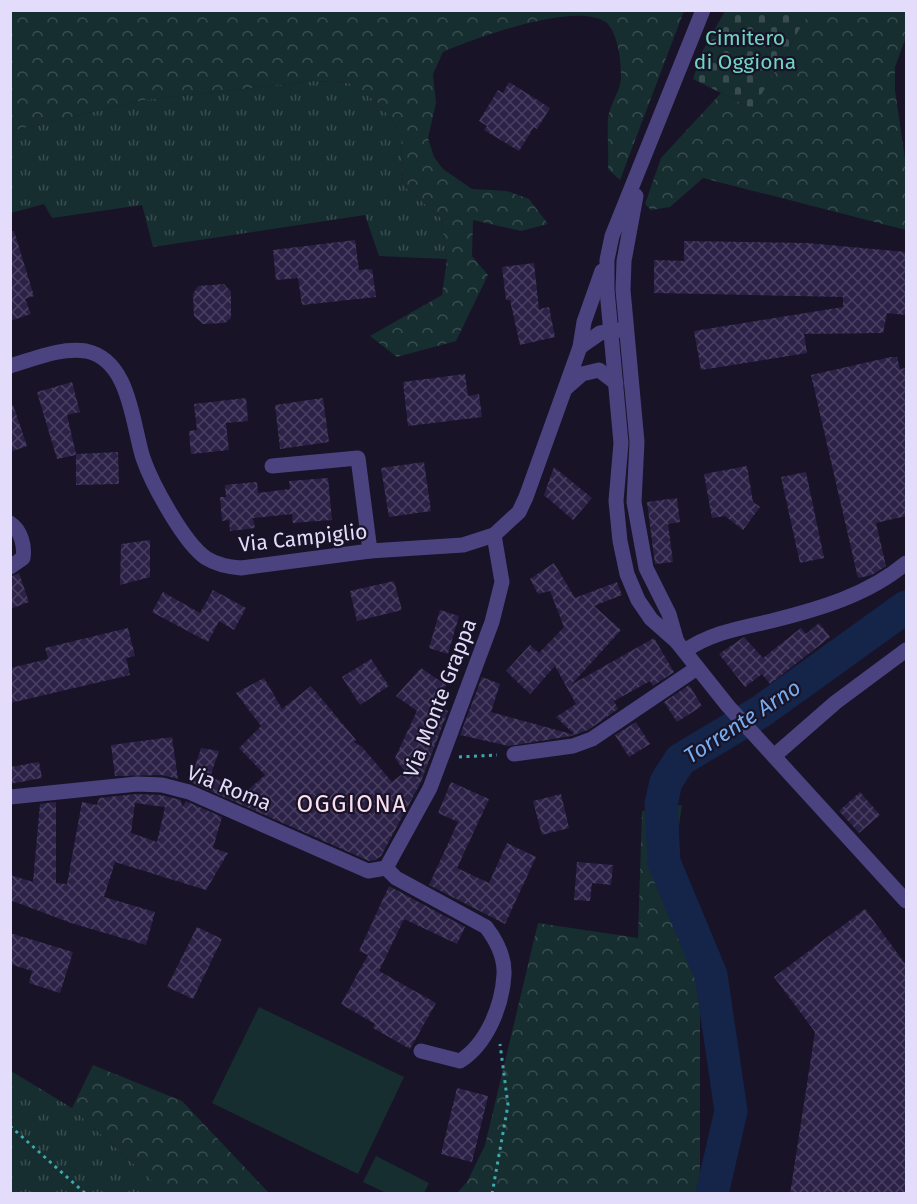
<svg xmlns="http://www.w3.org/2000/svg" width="917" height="1204" viewBox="0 0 917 1204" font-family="'Fira Sans',sans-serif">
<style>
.grass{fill:url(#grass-tufts)}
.forest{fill:url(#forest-crowns)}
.cemetery{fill:url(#cemetery-stones)}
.pitch{fill:#172e30}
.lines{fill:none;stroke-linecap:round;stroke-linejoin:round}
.river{stroke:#152449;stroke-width:33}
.building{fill:url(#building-cross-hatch);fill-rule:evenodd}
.path{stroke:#3ea9ad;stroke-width:3;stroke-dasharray:3 4.5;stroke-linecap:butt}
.minor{stroke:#4b4380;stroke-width:15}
.labels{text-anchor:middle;stroke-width:4.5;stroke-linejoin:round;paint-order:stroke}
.park-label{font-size:21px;fill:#70d4c4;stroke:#181327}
.street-label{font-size:21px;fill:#e3ddfb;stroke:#181327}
.water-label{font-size:22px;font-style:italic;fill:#76acef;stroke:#181327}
.quarter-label{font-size:24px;letter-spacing:1.5px;fill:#fbdeee;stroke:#181327}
</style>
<defs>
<pattern id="grass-tufts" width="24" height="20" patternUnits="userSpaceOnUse" patternTransform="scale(1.5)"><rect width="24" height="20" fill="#172e30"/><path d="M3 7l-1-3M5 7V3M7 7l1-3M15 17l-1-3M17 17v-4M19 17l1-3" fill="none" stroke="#394c4f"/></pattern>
<pattern id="forest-crowns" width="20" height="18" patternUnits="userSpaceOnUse" patternTransform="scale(1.5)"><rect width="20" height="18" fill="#172e30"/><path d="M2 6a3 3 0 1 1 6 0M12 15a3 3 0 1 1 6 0" fill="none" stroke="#394c4f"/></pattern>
<pattern id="cemetery-stones" width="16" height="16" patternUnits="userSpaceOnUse" patternTransform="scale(1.5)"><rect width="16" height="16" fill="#172e30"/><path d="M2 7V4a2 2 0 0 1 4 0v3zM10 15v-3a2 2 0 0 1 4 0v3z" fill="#394c4f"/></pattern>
<pattern id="building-cross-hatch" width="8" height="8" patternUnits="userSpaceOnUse" patternTransform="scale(1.5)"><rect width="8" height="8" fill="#2c2146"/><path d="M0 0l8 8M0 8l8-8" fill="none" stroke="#4a4162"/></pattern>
</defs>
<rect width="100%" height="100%" fill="#181327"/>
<g class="grass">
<polygon points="314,81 349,83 380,104 401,134 403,185 441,218 447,259 379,256 365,215 153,247 142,205 52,218 44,204 11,213 11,131 144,100"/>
<polygon points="11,1071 72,1108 166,1193 11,1194"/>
</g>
<g class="forest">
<path d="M10,11L11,10L684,11L620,180L608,169C609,152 607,135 608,119C609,104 622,90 621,75C621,60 618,35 607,23C579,0 475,38 443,52L433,74L436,103L428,138L434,157L443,169L472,189L507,191L529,199L548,224L521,231L473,220L472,256L488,275L456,341L397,357L370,336L442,295L447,259L441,218L403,185L401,134L380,104L349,83L314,81L144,100L11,131Z"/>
<polygon points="810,11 906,11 906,37 895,67 895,90 906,166 906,230 703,178 670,207 651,210 645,204 661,158 721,93 753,109"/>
<polygon points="682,805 676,845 687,898 700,1009 700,1193 457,1193 467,1182 485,1145 538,923 638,938 642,811"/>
<polygon points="93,1065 182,1101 269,1193 166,1193 72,1108"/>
</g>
<polygon class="cemetery" points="725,11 810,11 753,109 693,79 702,52"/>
<g class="pitch">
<polygon points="259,1007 404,1077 358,1174 212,1103"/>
<polygon points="376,1156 429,1183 424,1193 386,1193 363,1182"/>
</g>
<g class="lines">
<polyline class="river" points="712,1194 731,1111 711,975 664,862 661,804 666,782 680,760 760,712 906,607"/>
</g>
<g class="building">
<polygon points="509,82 550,108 537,129 534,127 519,151 484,130 487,126 479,121 498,90 503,93"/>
<polygon points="10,231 14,231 34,296 25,299 31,314 10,321"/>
<polygon points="355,240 359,270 372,269 376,297 302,305 298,278 276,280 273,250"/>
<polygon points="684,241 807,243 906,252 906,315 887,313 883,333 804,334 807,353 701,370 694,331 843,307 843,297 654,293 654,260 684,261"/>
<polygon points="534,263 539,309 549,307 555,337 520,345 510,300 506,300 502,267"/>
<polygon points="224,284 231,292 231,318 225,323 203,324 194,316 193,294 198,286"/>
<polygon points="891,357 897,357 900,369 906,368 906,516 876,523 886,566 872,575 858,578 811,375"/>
<polygon points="465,374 468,396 479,394 482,417 408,426 403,382"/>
<polygon points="72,382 80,412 67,415 76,454 118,452 119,484 76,485 76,455 57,459 37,392"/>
<polygon points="246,398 248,421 226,423 229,450 191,454 189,431 197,430 194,404"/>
<polygon points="323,398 329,442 280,449 275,405"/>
<polygon points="10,405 13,405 27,446 10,452"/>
<polygon points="424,462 431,511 389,517 381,468"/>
<polygon points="747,466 753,502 760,507 743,530 725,516 712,518 704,474"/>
<polygon points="554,467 592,498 573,520 544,495"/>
<polygon points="806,472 824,558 800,563 781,477"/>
<polygon points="328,478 332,520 293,523 292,514 253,518 255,528 230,531 229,520 222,521 220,497 226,497 225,485 257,482 258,493 290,489 289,481"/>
<polygon points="677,498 680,522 668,524 673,562 655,564 647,502"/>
<polygon points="150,540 150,577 120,585 121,544"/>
<polygon points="554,563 575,598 617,582 622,595 594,606 621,630 571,685 654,638 674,672 653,686 650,681 614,701 618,709 588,730 571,736 509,746 460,735 482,677 500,684 491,712 575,735 556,717 576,704 555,666 530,694 506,671 530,645 539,653 564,627 550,591 538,594 530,579"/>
<polygon points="19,573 29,602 10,609 10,577"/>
<polygon points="394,581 402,610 357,621 350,591"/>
<polygon points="213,590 246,608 234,630 219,621 208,642 152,612 163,592 200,613"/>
<polygon points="440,610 459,616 448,654 429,648"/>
<polygon points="819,623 830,637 770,684 762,674 745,687 719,654 744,637 763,658 801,628 806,634"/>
<polygon points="128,628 135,656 126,658 130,675 10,703 10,668 48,659 45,648"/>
<polygon points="371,659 389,686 360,705 342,677"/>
<polygon points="421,668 446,685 437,706 448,711 420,784 381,856 375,860 369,861 190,782 201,748 219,751 210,777 247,791 265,775 239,748 261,726 236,693 264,678 282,709 311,686 356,740 354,742 362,747 392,782 405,772 395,758 417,711 396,696"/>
<polygon points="689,685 702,706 677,722 664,702"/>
<polygon points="636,722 650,744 629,757 615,735"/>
<polygon points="172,737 178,779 162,775 115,776 111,745"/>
<polygon points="39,762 42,778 10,784 10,767"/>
<polygon points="451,782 489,799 457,868 489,883 507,843 536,857 505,924 429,885 458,822 438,813"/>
<polygon points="860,792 880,815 859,833 839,811"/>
<path d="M137,794L161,795L181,800L182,807L186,801L222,817L213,848L228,853L206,890L115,862L104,897L155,912L146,945L71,923L10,900V875L33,882L40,804L56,802V883L67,884L82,802L97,805L99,798ZM135,803L165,807L157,842L131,833Z"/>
<polygon points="561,794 569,828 542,835 533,801"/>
<polygon points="577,862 613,865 611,885 592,883 590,901 574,900"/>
<polygon points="389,886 465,927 457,944 404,919 379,971 436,1003 410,1049 373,1028 375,1024 341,1004 368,955 359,951"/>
<polygon points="865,909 906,965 906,1194 790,1194 815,1032 774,977"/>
<polygon points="197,927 222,939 193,999 167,987"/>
<polygon points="10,933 73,952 60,993 29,983 32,971 10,964"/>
<polygon points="457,1088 488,1096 472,1162 441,1154"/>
</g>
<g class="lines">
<g class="path">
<polyline points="459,757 497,755"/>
<polyline points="10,1126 86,1194"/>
<polyline points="492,1194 508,1105 500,1044"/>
</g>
<g class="minor">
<polyline points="703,10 612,236 607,260 607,290 621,443 616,501 620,541 627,574 638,600 651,619 677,642 728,706 906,901"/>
<polyline points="636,196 624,261 623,290 637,442 634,502 646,568 669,614 677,642"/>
<polyline points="580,347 600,333 619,330"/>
<path d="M10,366C34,359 61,347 86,351C130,360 132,423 143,458C152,484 184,543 206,558C217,565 229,567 241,568L370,551L463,545L494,535L519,512L526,497L580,347L584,322L602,271"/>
<polyline points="566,388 582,374 599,370 616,383"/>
<polyline points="272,466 358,458 370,551"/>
<path d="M10,523C21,530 25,546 23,558L10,567"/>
<path d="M685,651C710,633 741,628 771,621C819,609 868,595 906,563"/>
<polyline points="514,754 573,746 592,739 697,668"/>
<polyline points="774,756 836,702 906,650"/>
<polyline points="10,797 137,784 162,785 189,792 368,871 386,868"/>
<polyline points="386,868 430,788 492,622 502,582 494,535"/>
<path d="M386,868L396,878L486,927C496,940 505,958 504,975C502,1006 487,1044 460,1061L421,1051"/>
</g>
</g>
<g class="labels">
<g class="park-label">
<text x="745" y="45">Cimitero<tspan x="745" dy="24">di Oggiona</tspan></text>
</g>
<g class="street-label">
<text transform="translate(303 538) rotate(-6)" y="7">Via Campiglio</text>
<text transform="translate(440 698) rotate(-69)" y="7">Via Monte Grappa</text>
<text transform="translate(229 788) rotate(22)" y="7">Via Roma</text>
</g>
<g class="water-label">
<text transform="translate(742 721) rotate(-33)" y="8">Torrente Arno</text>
</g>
<g class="quarter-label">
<text x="352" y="812">OGGIONA</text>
</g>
</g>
<rect width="917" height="1204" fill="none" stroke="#e3ddfb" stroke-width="24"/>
</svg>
